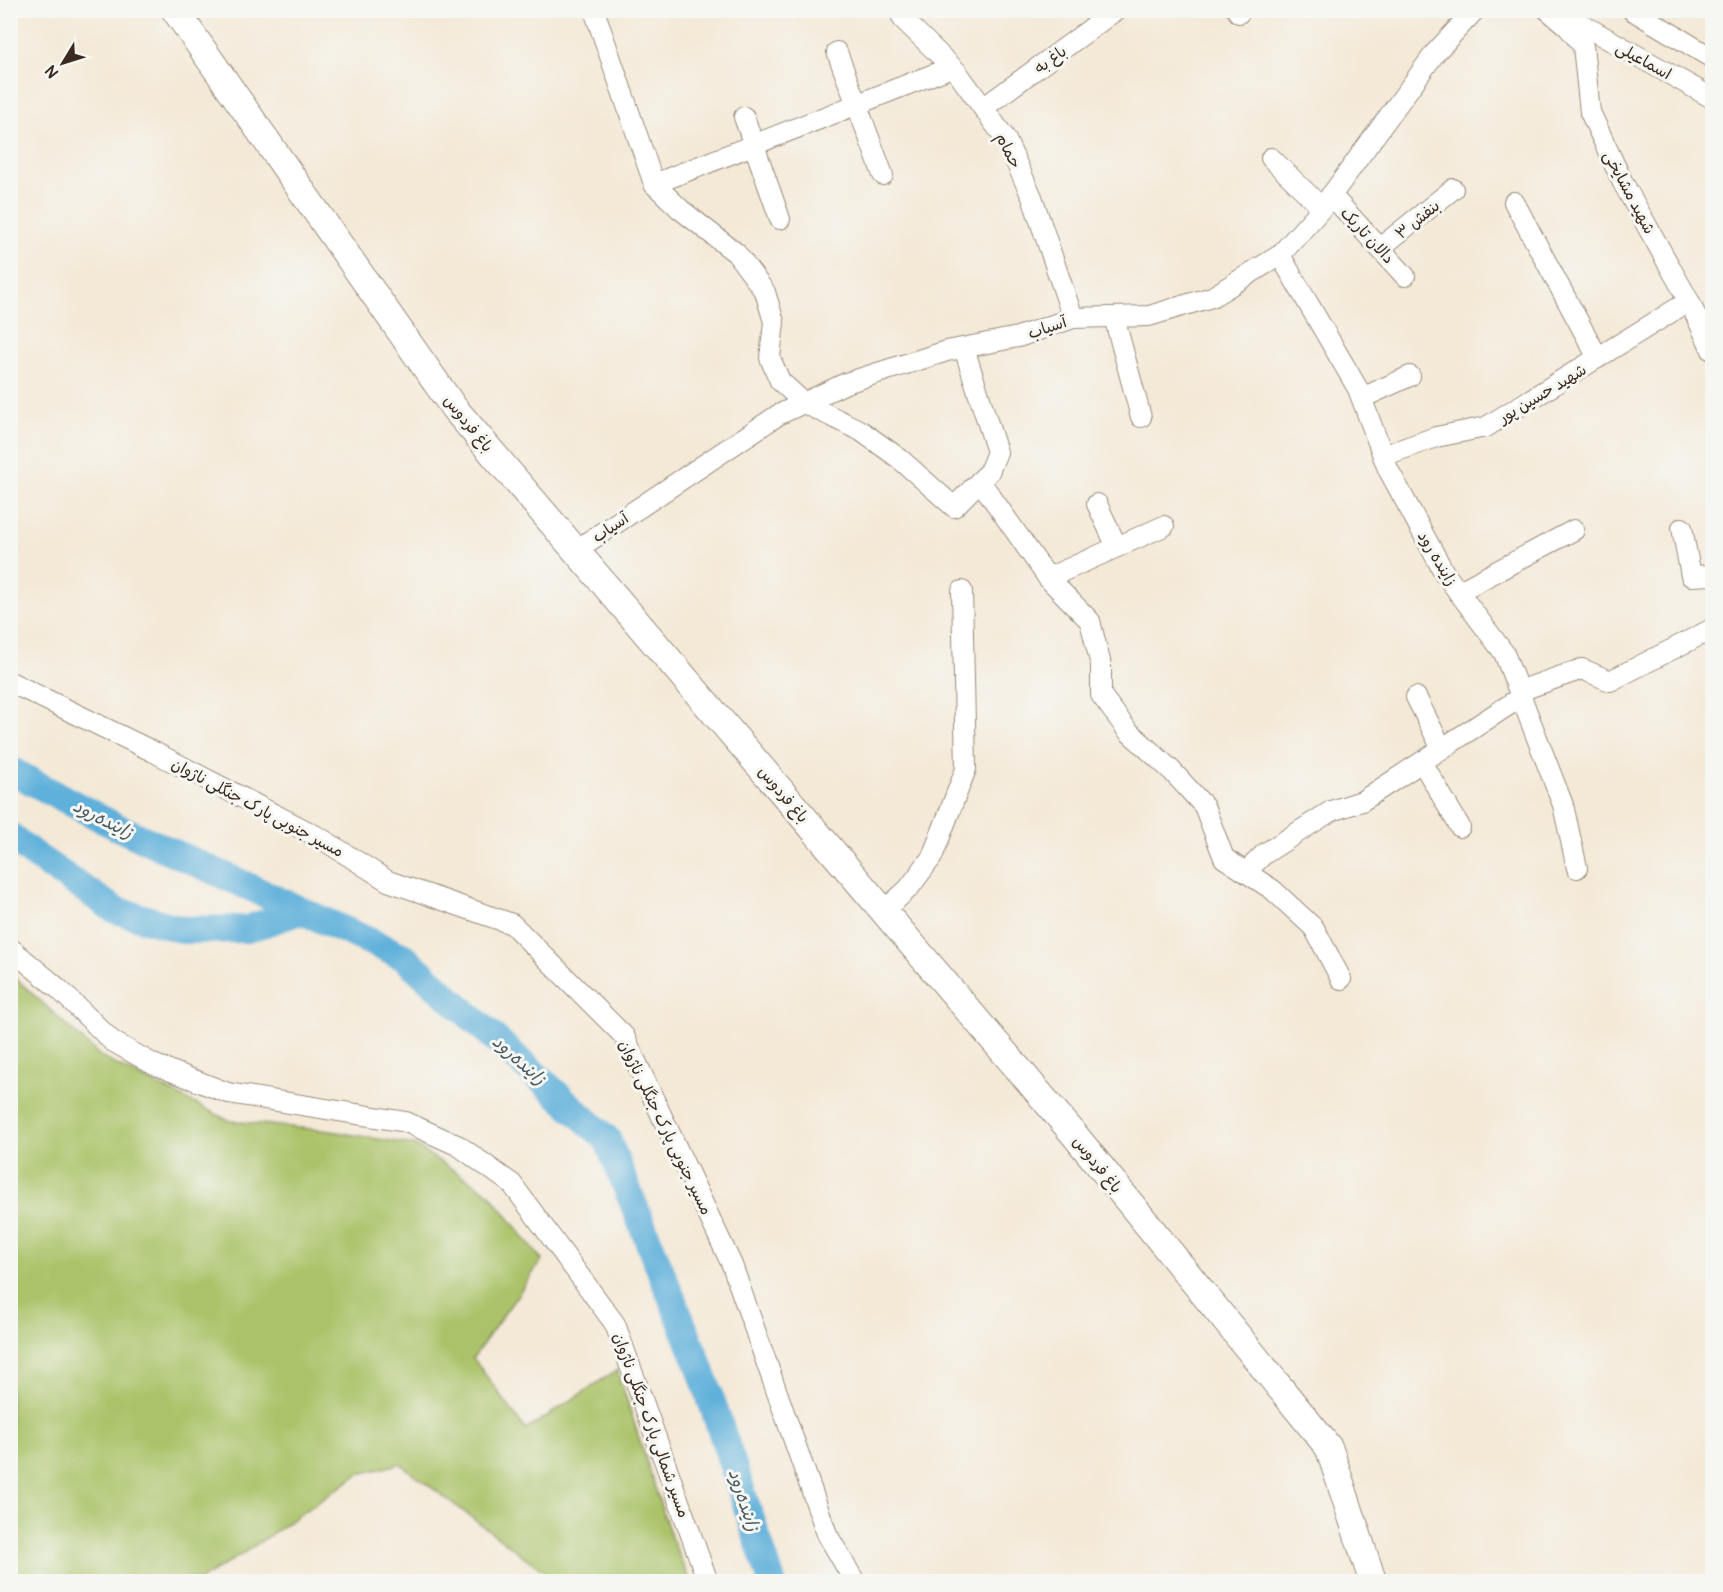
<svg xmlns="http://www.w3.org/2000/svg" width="1723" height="1592" viewBox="0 0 1723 1592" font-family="Pangolin,'Playpen Sans Arabic',sans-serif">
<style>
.green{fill:#aac369;stroke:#727644;stroke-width:1.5}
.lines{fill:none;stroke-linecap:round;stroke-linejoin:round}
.river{stroke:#5fb0da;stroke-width:28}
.street-casing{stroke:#988a7a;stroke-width:22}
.secondary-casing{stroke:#988a7a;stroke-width:29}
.street{stroke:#fff;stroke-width:20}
.secondary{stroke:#fff;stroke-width:27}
.labels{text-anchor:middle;stroke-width:6;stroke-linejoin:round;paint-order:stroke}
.street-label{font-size:16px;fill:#3b2a1e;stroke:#f6f6f2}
.water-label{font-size:18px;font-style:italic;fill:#485960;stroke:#f6f6f2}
</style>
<rect width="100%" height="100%" fill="#f6f6f2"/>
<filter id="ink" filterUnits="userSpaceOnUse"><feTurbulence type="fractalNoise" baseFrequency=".0167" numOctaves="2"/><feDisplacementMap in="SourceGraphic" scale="12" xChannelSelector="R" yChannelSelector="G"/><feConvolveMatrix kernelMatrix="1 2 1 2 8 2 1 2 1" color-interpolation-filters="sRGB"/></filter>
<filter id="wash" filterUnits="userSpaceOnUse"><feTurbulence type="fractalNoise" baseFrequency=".008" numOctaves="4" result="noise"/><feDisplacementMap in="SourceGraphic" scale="24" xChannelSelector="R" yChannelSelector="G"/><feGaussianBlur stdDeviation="1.35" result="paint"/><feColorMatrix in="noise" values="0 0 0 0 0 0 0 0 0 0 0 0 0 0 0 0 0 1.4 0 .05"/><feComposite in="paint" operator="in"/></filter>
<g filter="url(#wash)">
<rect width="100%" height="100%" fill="#f4e9d7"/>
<polygon class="green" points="10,973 102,1058 230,1121 331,1131 414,1145 488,1192 542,1260 473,1358 526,1430 617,1370 671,1537 690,1581 557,1581 400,1464 359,1474 239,1556 198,1581 11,1581"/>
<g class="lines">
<g class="river">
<polyline points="10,770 117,827 404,957 607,1139 701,1370 772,1582"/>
<polyline points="10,836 34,855 115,910 184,930 247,929 301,911"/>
</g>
</g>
</g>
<g filter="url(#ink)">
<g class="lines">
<g class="street-casing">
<g id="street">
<polyline points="594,10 654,184 680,209 736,253 765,292 774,322 770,358 780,381 804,403 861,431 900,459 954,507 989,472 997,452 964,348"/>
<polyline points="899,10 903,19 957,72 1005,138 1032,197 1073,318"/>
<polyline points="1237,10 1239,13"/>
<polyline points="1548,10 1568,27 1583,46 1590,112 1623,183 1689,301 1712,350"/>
<polyline points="1632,10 1712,58"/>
<polyline points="1576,21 1712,98"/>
<polyline points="837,52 883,175"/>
<polyline points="983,108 1116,10"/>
<polyline points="744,117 780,219"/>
<polyline points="1271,158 1322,208"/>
<polyline points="654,184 952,67"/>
<polyline points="1331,195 1405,276"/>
<polyline points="1514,202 1598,358"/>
<polyline points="1380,248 1453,189"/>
<polyline points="1280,255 1358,389 1388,469 1445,574 1504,653 1563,805 1577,868"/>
<polyline points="1114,317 1141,417"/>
<polyline points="1362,398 1410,376"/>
<polyline points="1383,456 1436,437 1486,427 1689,301"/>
<polyline points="980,481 1048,578 1090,621 1101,665 1101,695 1128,731 1172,771 1204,806 1224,858 1273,890 1314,928 1341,979"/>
<polyline points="1097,504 1117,547"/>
<polyline points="1682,528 1691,576 1712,575"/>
<polyline points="576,550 778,415 846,383 947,351 1018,337 1073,318 1149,316 1212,297 1280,255 1322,208 1435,53 1475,10"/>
<polyline points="1048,578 1164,526"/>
<polyline points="1458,592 1574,530"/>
<polyline points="10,682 154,752 322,839 388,881 512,924 624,1036 732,1265 827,1534 855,1582"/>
<polyline points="1519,691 1582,669 1610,681 1712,629"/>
<polyline points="1416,697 1442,749"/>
<polyline points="1422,762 1460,827"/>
<polyline points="1246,872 1264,854 1331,811 1362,801 1521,697"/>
<polyline points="884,911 909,888 932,857 966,769 962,591"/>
<polyline points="10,948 60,990 112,1041 153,1064 228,1093 406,1122 459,1146 512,1184 615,1324 708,1582"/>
</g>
</g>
<g class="secondary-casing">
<polyline id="secondary" points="175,10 454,408 1073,1133 1329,1448 1373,1582"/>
</g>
<use href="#street" class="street"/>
<use href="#secondary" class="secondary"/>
</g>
</g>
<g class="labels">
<g class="street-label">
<text transform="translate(1050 59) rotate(-36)" y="6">باغ به</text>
<text transform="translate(1644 60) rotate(29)" y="6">اسماعیلی</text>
<text transform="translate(1009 150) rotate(63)" y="6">حمام</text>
<text transform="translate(1630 192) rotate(62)" y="6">شهید مشایخی</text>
<text transform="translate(1417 219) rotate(-39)" y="6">بنفش ۳</text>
<text transform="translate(1368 235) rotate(47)" y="6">دالان تاریک</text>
<text transform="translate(1047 327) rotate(-19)" y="6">آسیاب</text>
<text transform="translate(1542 393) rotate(-31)" y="6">شهید حسین پور</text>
<text transform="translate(469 423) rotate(51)" y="6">باغ فردوس</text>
<text transform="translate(610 527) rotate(-34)" y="6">آسیاب</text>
<text transform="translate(1438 558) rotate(59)" y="6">زاینده رود</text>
<text transform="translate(784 794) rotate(50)" y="6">باغ فردوس</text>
<text transform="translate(258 807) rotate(28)" y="6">مسیر جنوبی پارک جنگلی ناژوان</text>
<text transform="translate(666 1127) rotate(64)" y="6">مسیر جنوبی پارک جنگلی ناژوان</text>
<text transform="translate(1098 1164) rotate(51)" y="6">باغ فردوس</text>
<text transform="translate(652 1425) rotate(70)" y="6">مسیر شمالی پارک جنگلی ناژوان</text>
</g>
<g class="water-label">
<text transform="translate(103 819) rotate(27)" y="6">زاینده‌رود</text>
<text transform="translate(519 1060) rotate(42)" y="6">زاینده‌رود</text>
<text transform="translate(744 1500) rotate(72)" y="6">زاینده‌رود</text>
</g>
</g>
<rect width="1723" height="1592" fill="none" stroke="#f6f6f2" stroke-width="36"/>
<g transform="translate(63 63) rotate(232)" stroke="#f6f6f2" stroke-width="4.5" paint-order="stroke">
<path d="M0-4.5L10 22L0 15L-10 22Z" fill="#3b2a1e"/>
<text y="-9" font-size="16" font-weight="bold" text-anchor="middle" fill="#3b2a1e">N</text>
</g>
</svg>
